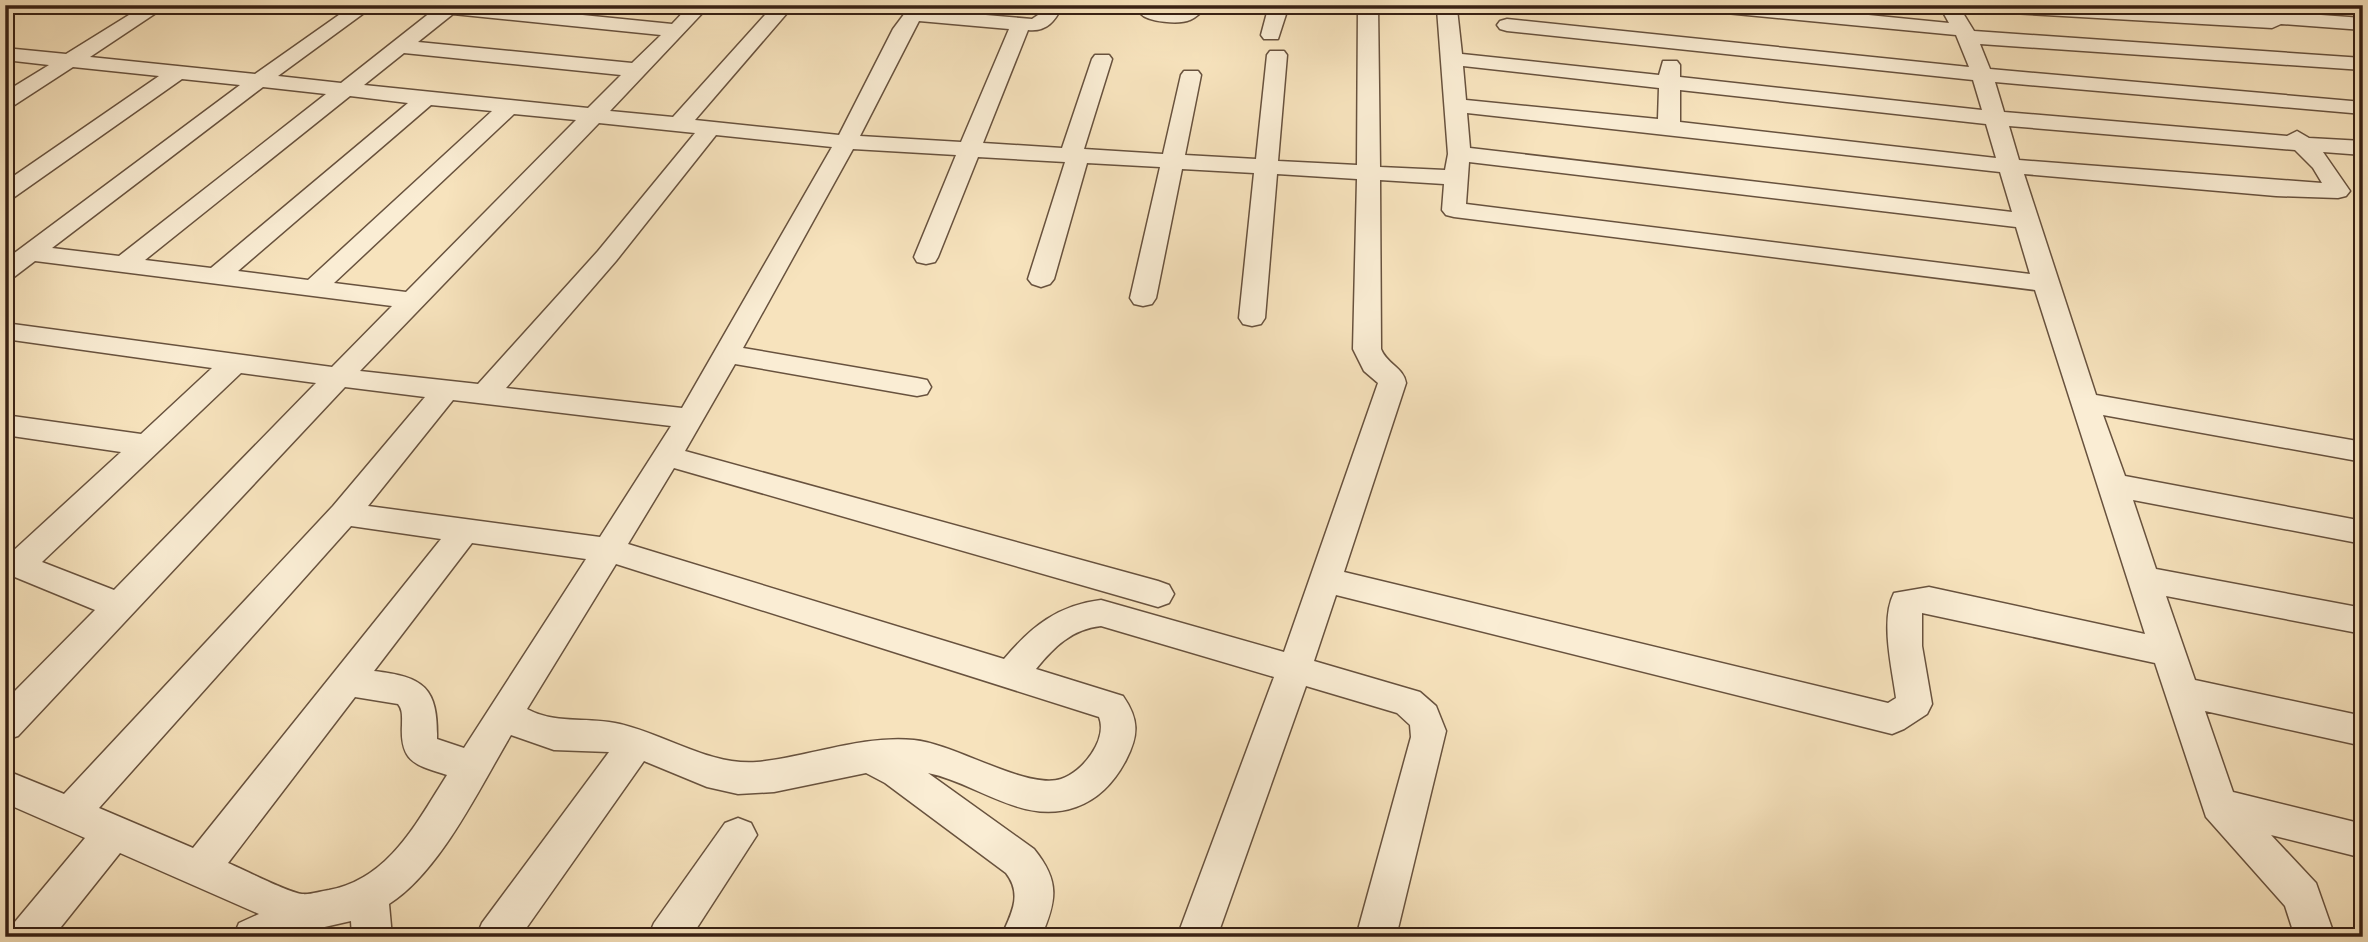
<svg xmlns="http://www.w3.org/2000/svg" width="2368" height="942" viewBox="0 0 2368 942" font-family="'IM FELL Double Pica',serif">
<style>
.lines{fill:none;stroke-linecap:round;stroke-linejoin:round}
.minor-casing{stroke:#68523e;stroke-width:3}
.minor{fill:#faedd4;fill-rule:evenodd}
</style>
<rect width="100%" height="100%" fill="#f7e3bd"/>
<filter id="stains"><feTurbulence type="fractalNoise" baseFrequency=".00286" numOctaves="4"/><feColorMatrix values="0 0 0 0 .2 0 0 0 0 .09 0 0 0 0 .02 0 0 0 .5 -.17"/></filter>
<radialGradient id="worn" r=".72"><stop offset=".6" stop-color="#630" stop-opacity="0"/><stop offset="1" stop-color="#630" stop-opacity=".3"/></radialGradient>
<g class="lines">
<g class="minor-casing">
<g id="minor">
<path d="M145,5H168L90,57L255,74L353,5H375L278,76L341,83L431,12L425,10L423,5H483L672,24L690,5H710L610,111L673,117L774,5H794L695,120L839,135L893,29L911,5H930L927,10L1032,19L1038,15L1044,5H1063C1055,21 1047,32 1028,30L983,143L1062,148L1092,59L1095,55H1109L1112,59L1084,149L1163,154L1181,75L1184,71H1198L1201,75L1185,155L1256,159L1267,55L1270,51H1284L1287,55L1278,161L1357,165L1358,5H1378L1380,167L1445,170L1448,154L1437,9L1440,5H1454L1457,9L1462,54L1659,75L1663,61H1677L1680,65V77L1982,110L1973,80L1507,31L1500,29L1497,25L1500,21L1507,19L1969,67L1956,35L1705,11L1696,5H1768L1949,23L1939,5H1958L1974,31L2363,58V70L1980,44L1990,69L2363,102V114L1995,82L2004,112L2287,136L2297,131L2309,138L2363,141V155L2323,152L2350,191L2346,196L2338,198L2276,196L2024,174L2096,395L2363,442V462L2103,415L2125,476L2363,521V544L2133,500L2156,569L2363,608V634L2166,596L2195,680L2363,716V746L2205,711L2233,792L2363,824V858L2271,835L2316,883L2335,937H2295L2285,906L2206,817L2155,663L1922,613V646L1932,704L1927,714L1904,729L1892,734L1336,595L1314,661L1420,692L1436,706L1446,731L1396,937H1356L1411,737L1410,725L1397,713L1306,686L1217,937H1177L1274,677L1101,626C1072,629 1054,647 1036,669L1123,696C1139,719 1139,735 1126,760C1115,781 1099,799 1076,807C1023,826 977,783 928,773L1034,849C1060,881 1057,900 1041,937H1001C1011,914 1023,895 1006,873L885,783L866,773L774,792L738,794L707,787L644,761L520,937H476L482,923L609,752L554,750L511,735C480,787 440,872 389,904L392,937H352L351,921L307,931L295,937H233L239,923L259,914L120,853L53,937H8L14,923L85,838L5,803V770L64,794L333,506L425,397L345,387L18,736L5,740V701L95,610L5,573V548L13,551L121,452L5,435V415L141,434L212,368L5,339V323L332,367L392,306L35,261L14,277L5,280V260L240,85L182,79L13,198L5,200V182L159,76L73,67L13,106L5,107V92L49,65L5,60V48L66,54ZM453,14L661,35L632,63L418,42ZM919,21L1009,29L961,142L860,136ZM404,53L621,75L588,108L364,85ZM1463,66L1659,88L1658,119L1466,100ZM263,87L326,94L119,256L52,248ZM1680,90L1986,124L1996,158L1680,122ZM350,96L408,103L211,268L145,260ZM431,105L492,111L308,280L238,271ZM1467,113L2000,172L2012,212L1470,148ZM514,114L576,120L406,292L334,283ZM599,123L695,133L598,251L478,384L360,371ZM2009,126L2295,150L2313,168L2322,183L2019,160ZM716,135L832,147L682,408L506,388L616,261ZM853,149L956,155L914,257L917,262L926,264L935,262L938,257L978,157L1065,162L1028,279L1032,284L1041,287L1050,284L1054,279L1087,163L1160,167L1130,298L1134,304L1143,306L1152,304L1156,298L1182,169L1254,173L1239,318L1243,324L1252,326L1261,324L1265,318L1277,174L1357,179L1353,349L1364,371L1378,383L1284,652L1101,600C1058,605 1031,627 1004,659L628,544L674,468L1158,607L1169,603L1174,594L1169,585L1158,581L685,451L735,364L917,396L927,394L931,387L927,380L917,378L743,348ZM1469,162L2016,227L2030,274L1466,204ZM1380,180L1444,184L1442,210L1446,215L1454,217L2035,290L2145,634L1929,587L1894,593C1880,620 1892,668 1896,698L1888,703L1344,572L1406,383C1404,368 1387,364 1381,349ZM241,373L316,383L114,590L42,562ZM453,400L671,426L600,537L368,506ZM351,526L441,539L193,848L99,808ZM472,543L586,559L464,748L437,739C438,687 424,677 374,671ZM616,564L1099,717C1108,739 1083,772 1061,779C1027,790 955,744 914,740C861,735 809,757 757,762C708,766 662,732 615,723C584,717 555,724 527,709ZM355,697L398,704C403,710 402,717 402,725C400,762 415,765 447,775C417,822 389,879 329,890C321,891 310,895 302,894C287,892 245,870 228,863Z"/>
<path d="M1186,5H1207C1203,11 1197,17 1190,20C1180,25 1148,22 1141,14L1151,8L1180,10Z"/>
<polygon points="1269,5 1289,5 1278,39 1264,39 1261,35"/>
<polygon points="1967,5 2082,5 2257,15 2266,11 2363,18 2363,30 2281,24 2272,28 1976,11"/>
<polygon points="738,818 751,823 757,835 691,937 648,937 654,923 725,823"/>
</g>
</g>
<use href="#minor" class="minor"/>
</g>
<rect width="2368" height="942" fill="none" stroke="#f7e3bd" stroke-width="28"/>
<rect x="7" y="7" width="2354" height="928" fill="none" stroke="#382114" stroke-width="3.5"/>
<rect x="14" y="14" width="2340" height="914" fill="none" stroke="#382114" stroke-width="2"/>
<rect width="100%" height="100%" filter="url(#stains)"/>
<rect width="100%" height="100%" fill="url(#worn)"/>
</svg>
